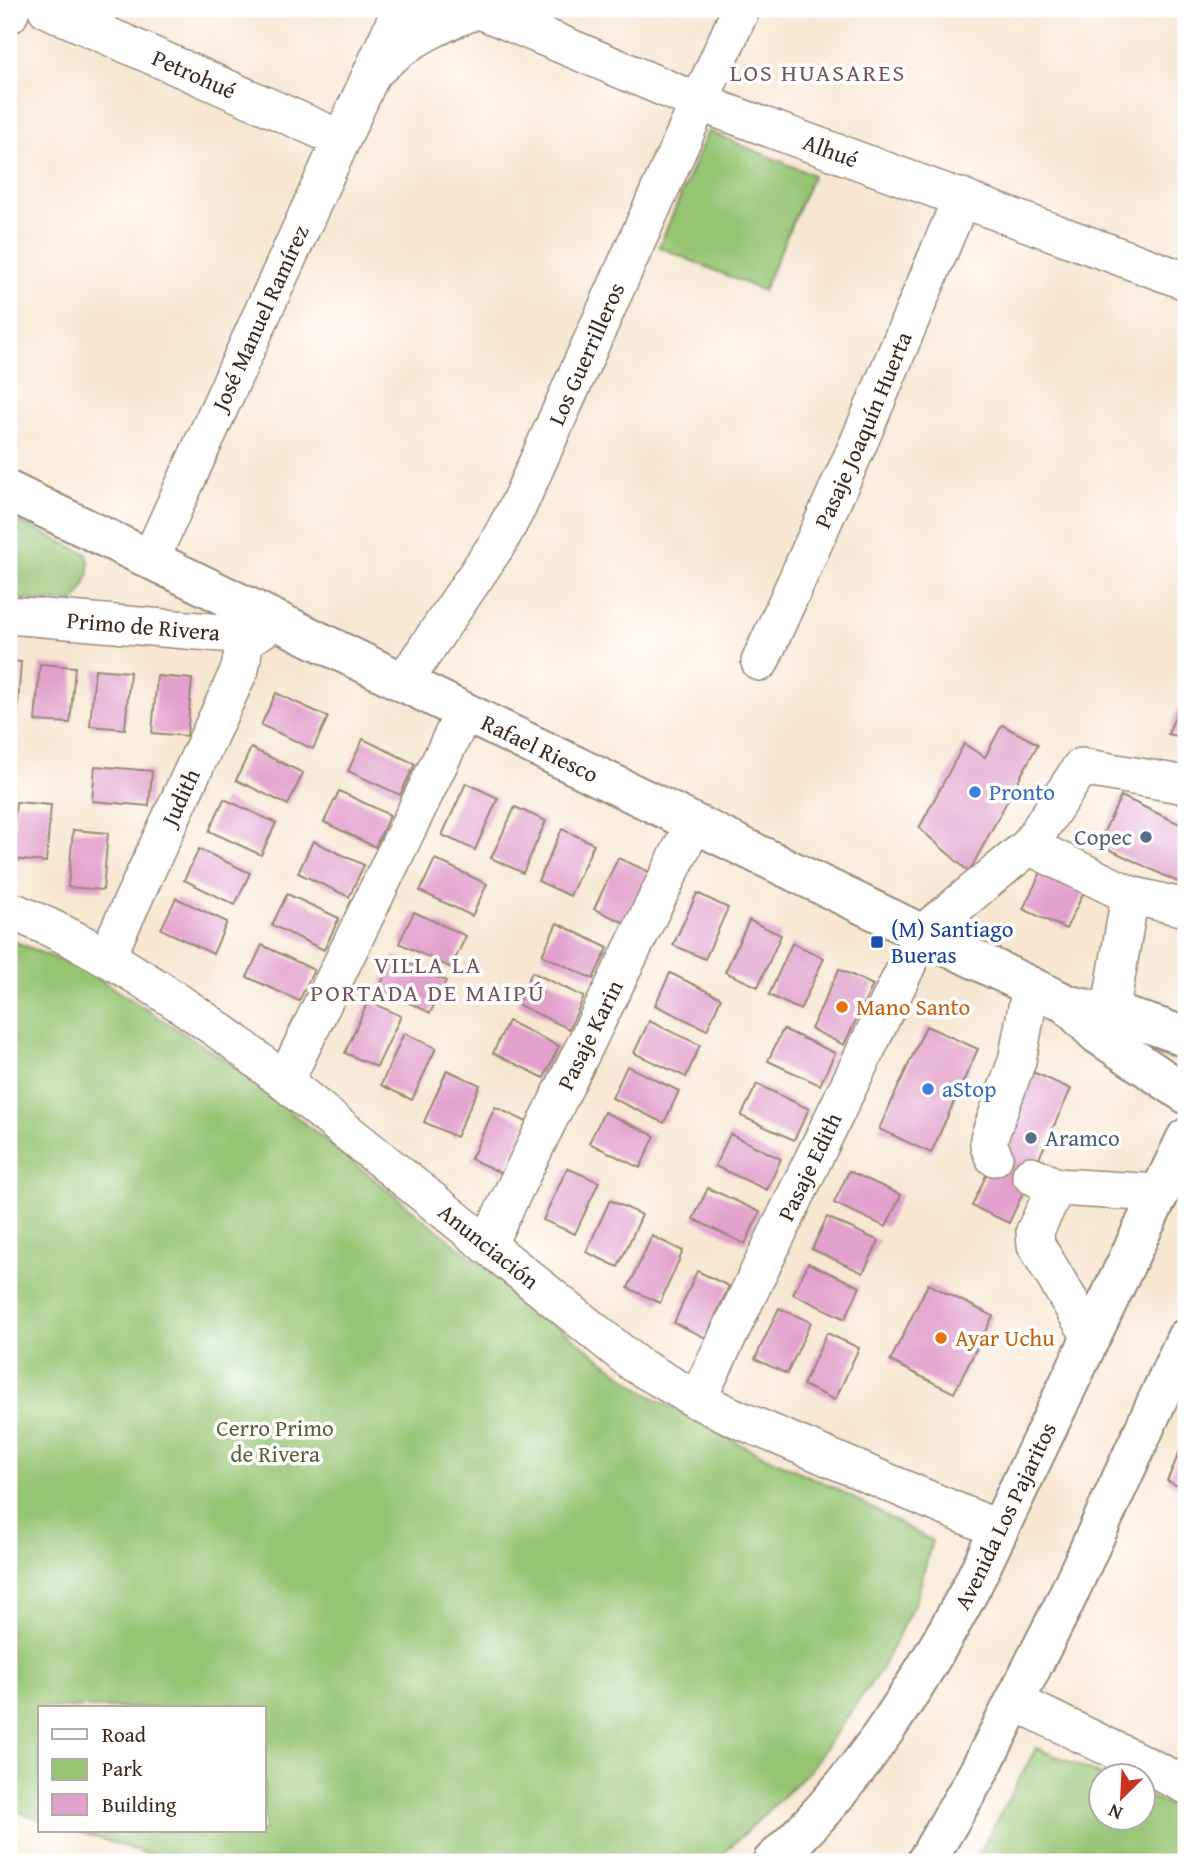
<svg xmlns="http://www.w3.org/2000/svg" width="1195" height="1871" viewBox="0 0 1195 1871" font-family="'Gentium Book Plus',serif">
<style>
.green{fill:#96c473;stroke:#687748;stroke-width:2}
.building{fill:#e2a1cc}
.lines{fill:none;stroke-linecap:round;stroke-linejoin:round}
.minor-casing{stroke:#998878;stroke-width:40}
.major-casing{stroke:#998878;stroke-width:42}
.minor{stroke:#fff;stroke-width:37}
.major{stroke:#fff;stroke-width:38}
.shop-dot{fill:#3f7fe0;stroke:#fff;stroke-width:2.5}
.service-dot{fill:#5c6f8a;stroke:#fff;stroke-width:2.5}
.transit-dot{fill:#1a4fb4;stroke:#fff;stroke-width:2.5}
.food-dot{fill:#e8710a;stroke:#fff;stroke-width:2.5}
.labels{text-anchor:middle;stroke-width:7;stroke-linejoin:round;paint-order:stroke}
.street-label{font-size:23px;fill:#3b2a1e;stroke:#fff}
.shop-label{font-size:23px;fill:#366cbe;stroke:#fff;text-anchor:start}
.service-label{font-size:23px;fill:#4e5e75;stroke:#fff;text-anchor:end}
.transit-label{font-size:23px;fill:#164399;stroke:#fff;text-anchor:start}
.food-label{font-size:23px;fill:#c56008;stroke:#fff;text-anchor:start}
.park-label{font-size:23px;fill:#5b603c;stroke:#fff}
.neighbourhood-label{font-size:24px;letter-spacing:2px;fill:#75545b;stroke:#fff}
</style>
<rect width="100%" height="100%" fill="#fff"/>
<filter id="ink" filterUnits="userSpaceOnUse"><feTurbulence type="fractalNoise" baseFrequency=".0143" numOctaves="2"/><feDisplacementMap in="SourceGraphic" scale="14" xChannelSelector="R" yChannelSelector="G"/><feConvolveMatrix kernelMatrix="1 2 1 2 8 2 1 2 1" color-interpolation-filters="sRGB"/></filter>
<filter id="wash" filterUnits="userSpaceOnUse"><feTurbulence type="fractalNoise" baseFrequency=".00686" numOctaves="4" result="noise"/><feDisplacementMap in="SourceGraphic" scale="28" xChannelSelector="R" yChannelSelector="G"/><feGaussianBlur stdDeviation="1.57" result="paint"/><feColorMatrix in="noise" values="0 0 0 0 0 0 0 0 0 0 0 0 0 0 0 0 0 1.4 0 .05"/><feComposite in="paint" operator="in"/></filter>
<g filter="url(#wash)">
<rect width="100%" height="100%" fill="#f7e7d2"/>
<g class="green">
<polygon points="708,131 813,175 763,291 659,247"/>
<path d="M9,517L87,554C93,574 85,587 74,603L9,598Z"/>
<polygon points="9,939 89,973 227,1061 552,1322 649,1395 741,1445 837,1489 932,1541 917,1598 882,1668 808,1772 715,1862 173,1862 75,1831 264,1831 264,1708 40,1708 40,1819 9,1809"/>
<polygon points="1036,1748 1103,1776 1100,1776 1100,1818 1142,1818 1143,1794 1186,1812 1168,1862 974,1862"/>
</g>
<g id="blocks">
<g class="building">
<polygon points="9,661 21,662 17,718 9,718"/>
<polygon points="40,664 75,667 70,723 35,721"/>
<polygon points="95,669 130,672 125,729 90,726"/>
<polygon points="157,676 192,679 187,736 152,733"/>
<polygon points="1186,687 1186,738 1168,734"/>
<polygon points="276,693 328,717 313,749 261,725"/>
<polygon points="1002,725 1038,744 969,872 919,828 964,744 985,757"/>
<polygon points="363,739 415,764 400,795 348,771"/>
<polygon points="251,748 303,773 288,805 236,780"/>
<polygon points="95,766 152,771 149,806 92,801"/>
<polygon points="466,783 498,798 475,850 442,835"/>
<polygon points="339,791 390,815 375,847 324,822"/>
<polygon points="1121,796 1186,827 1186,886 1098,844"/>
<polygon points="224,799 276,823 261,855 209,831"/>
<polygon points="16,802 51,805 46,862 11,859"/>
<polygon points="515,807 546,821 523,873 491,858"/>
<polygon points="562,829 594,844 570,896 538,881"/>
<polygon points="73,830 108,833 103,890 68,887"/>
<polygon points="313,841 364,865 349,897 298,873"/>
<polygon points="199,849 250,873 235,905 184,880"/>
<polygon points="618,858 650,872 627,924 594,909"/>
<polygon points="435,859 487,884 472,916 420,891"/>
<polygon points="1044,866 1087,886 1066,929 1023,909"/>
<polygon points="697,893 728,908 705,959 673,945"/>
<polygon points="287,894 339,918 324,950 272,925"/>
<polygon points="176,898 227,922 213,954 161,929"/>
<polygon points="414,912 466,936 451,968 399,943"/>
<polygon points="749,920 781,935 758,987 725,972"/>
<polygon points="557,923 608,948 593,979 542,955"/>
<polygon points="792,943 824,958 800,1010 769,995"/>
<polygon points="262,945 314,970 299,1001 247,977"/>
<polygon points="394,956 446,981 430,1013 379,988"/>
<polygon points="839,969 873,985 844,1045 811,1029"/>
<polygon points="532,972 584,997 569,1029 517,1004"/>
<polygon points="670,973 721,998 707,1030 655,1005"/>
<polygon points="368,1001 401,1016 377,1067 345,1053"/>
<polygon points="508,1021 559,1046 544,1078 493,1053"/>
<polygon points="649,1021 700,1045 686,1077 634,1053"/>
<polygon points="926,1026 978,1049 931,1153 879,1129"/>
<polygon points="783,1029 835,1053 820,1085 768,1061"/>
<polygon points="404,1033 436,1048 412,1100 381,1085"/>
<polygon points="627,1066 679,1091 664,1123 612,1098"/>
<polygon points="447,1070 480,1085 456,1137 424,1122"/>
<polygon points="1033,1072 1071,1089 1009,1223 972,1206"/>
<polygon points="757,1084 809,1109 794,1140 741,1116"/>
<polygon points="495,1107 527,1122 503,1174 471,1159"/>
<polygon points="604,1112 655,1136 640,1168 589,1143"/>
<polygon points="730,1134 781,1159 767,1190 715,1166"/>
<polygon points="567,1168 599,1182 575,1234 543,1220"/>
<polygon points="849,1171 901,1195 886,1227 834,1203"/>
<polygon points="708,1188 760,1212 745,1244 693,1219"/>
<polygon points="610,1200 642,1215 618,1267 586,1252"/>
<polygon points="827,1217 879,1241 863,1273 812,1249"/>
<polygon points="652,1236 683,1251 660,1303 628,1288"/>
<polygon points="808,1263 860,1287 845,1319 793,1294"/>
<polygon points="697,1271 729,1286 706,1338 674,1323"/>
<polygon points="928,1284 993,1316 954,1393 890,1361"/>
<polygon points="779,1308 811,1322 787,1374 755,1359"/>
<polygon points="827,1333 859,1348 835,1400 803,1385"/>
<polygon points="1186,1437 1186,1490 1167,1481"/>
</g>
</g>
</g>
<g filter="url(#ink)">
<use href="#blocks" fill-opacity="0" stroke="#998878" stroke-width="2"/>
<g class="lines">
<g class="minor-casing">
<g id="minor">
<path id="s1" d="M47,9L341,139"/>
<path id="s2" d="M478,9L698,102L1186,281"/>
<polyline points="9,15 11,9"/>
<path d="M379,67C407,39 442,23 479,9"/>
<path id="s3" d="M150,560L401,9"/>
<path id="s4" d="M9,615L234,634L258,632L267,626"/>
<path id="s5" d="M760,662L859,442L962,197"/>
<path id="s6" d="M403,683L498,543L518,506L741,9"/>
<polyline points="1029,846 1081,767 1186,785"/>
<polyline points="1130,895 1186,908"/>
<path id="s7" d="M9,910C91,942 164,991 235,1042L635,1364L697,1400L738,1419L998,1529"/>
<path id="s8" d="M107,956L240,669L246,634"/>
<polyline points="285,1081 464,712"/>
<polyline points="994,1157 989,1146 989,1138 1017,1061 1031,986"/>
<polyline points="1031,1175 1056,1187 1160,1193"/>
<polyline points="1056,1187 1035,1231 1036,1245 1091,1337"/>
<path id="s9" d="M487,1245L694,823"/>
<path id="s10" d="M697,1400L922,934L1029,846L1130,895L1110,1014"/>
<polyline points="1014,1701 1186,1785"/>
</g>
</g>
<g class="major-casing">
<g id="major">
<path id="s11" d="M9,491L1069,1005C1108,1013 1150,1021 1186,1038"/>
<polyline points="1070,1007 1097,1034 1186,1094"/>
<path id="s12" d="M772,1862C856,1785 919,1685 972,1586L1186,1138"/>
<polyline points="926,1862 978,1773 1063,1606 1186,1338"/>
</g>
</g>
<use href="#minor" class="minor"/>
<use href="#major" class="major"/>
</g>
</g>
<g class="shop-dot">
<circle cx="975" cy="792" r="7"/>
<circle cx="928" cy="1089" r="7"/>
</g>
<g class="service-dot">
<circle cx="1146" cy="837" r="7"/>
<circle cx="1031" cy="1138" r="7"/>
</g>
<rect class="transit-dot" x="870" y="935" width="14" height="14" rx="3.5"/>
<g class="food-dot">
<circle cx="842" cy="1007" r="7"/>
<circle cx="941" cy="1338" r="7"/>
</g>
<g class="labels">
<g class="street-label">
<text dy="8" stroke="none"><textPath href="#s1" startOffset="161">Petrohué</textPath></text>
<text dy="8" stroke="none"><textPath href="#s2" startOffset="380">Alhué</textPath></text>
<text dy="8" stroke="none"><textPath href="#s3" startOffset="266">José Manuel Ramírez</textPath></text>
<text dy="8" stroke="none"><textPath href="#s6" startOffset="378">Los Guerrilleros</textPath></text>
<text dy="8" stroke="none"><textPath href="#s5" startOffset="254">Pasaje Joaquín Huerta</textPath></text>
<text dy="8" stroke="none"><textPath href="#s4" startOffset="135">Primo de Rivera</textPath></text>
<text dy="8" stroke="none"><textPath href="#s11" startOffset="590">Rafael Riesco</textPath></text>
<text dy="8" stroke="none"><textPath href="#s8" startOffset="175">Judith</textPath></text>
<text dy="8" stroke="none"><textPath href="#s9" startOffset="234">Pasaje Karin</textPath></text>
<text dy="8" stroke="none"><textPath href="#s10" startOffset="259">Pasaje Edith</textPath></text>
<text dy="8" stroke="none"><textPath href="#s7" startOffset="588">Anunciación</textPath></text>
<text dy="8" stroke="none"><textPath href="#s12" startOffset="420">Avenida Los Pajaritos</textPath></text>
</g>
<g class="shop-label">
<text x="989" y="800">Pronto</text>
<text x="942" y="1097">aStop</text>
</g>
<g class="service-label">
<text x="1132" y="845">Copec</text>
<text x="1045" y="1146" text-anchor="start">Aramco</text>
</g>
<g class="transit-label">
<text x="891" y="937">(M) Santiago<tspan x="891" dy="26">Bueras</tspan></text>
</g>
<g class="food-label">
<text x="856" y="1015">Mano Santo</text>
<text x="955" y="1346">Ayar Uchu</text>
</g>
<g class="park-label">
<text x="275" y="1436">Cerro Primo<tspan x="275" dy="26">de Rivera</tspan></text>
</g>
<g class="neighbourhood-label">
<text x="818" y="81">LOS HUASARES</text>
<text x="428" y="973">VILLA LA<tspan x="428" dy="28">PORTADA DE MAIPÚ</tspan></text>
</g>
</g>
<rect width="1195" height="1871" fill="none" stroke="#fff" stroke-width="35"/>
<rect x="38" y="1706" width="228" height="126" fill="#ffffff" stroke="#b1aaa5" stroke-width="2"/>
<rect x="52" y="1729" width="35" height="10" fill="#ffffff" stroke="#b1aaa5" stroke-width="2"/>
<text x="102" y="1742" font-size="21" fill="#3b2a1e">Road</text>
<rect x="52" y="1759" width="35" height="21" fill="#96c473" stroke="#b1aaa5" stroke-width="2"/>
<text x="102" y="1776" font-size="21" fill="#3b2a1e">Park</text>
<rect x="52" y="1794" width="35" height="21" fill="#e2a1cc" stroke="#b1aaa5" stroke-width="2"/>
<text x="102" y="1812" font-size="21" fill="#3b2a1e">Building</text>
<g transform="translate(1122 1797) rotate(204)"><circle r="33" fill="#ffffff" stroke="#b1aaa5" stroke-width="2"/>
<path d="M0-5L12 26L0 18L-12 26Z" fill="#c8321e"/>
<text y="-10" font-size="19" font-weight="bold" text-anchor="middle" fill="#3b2a1e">N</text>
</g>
</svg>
